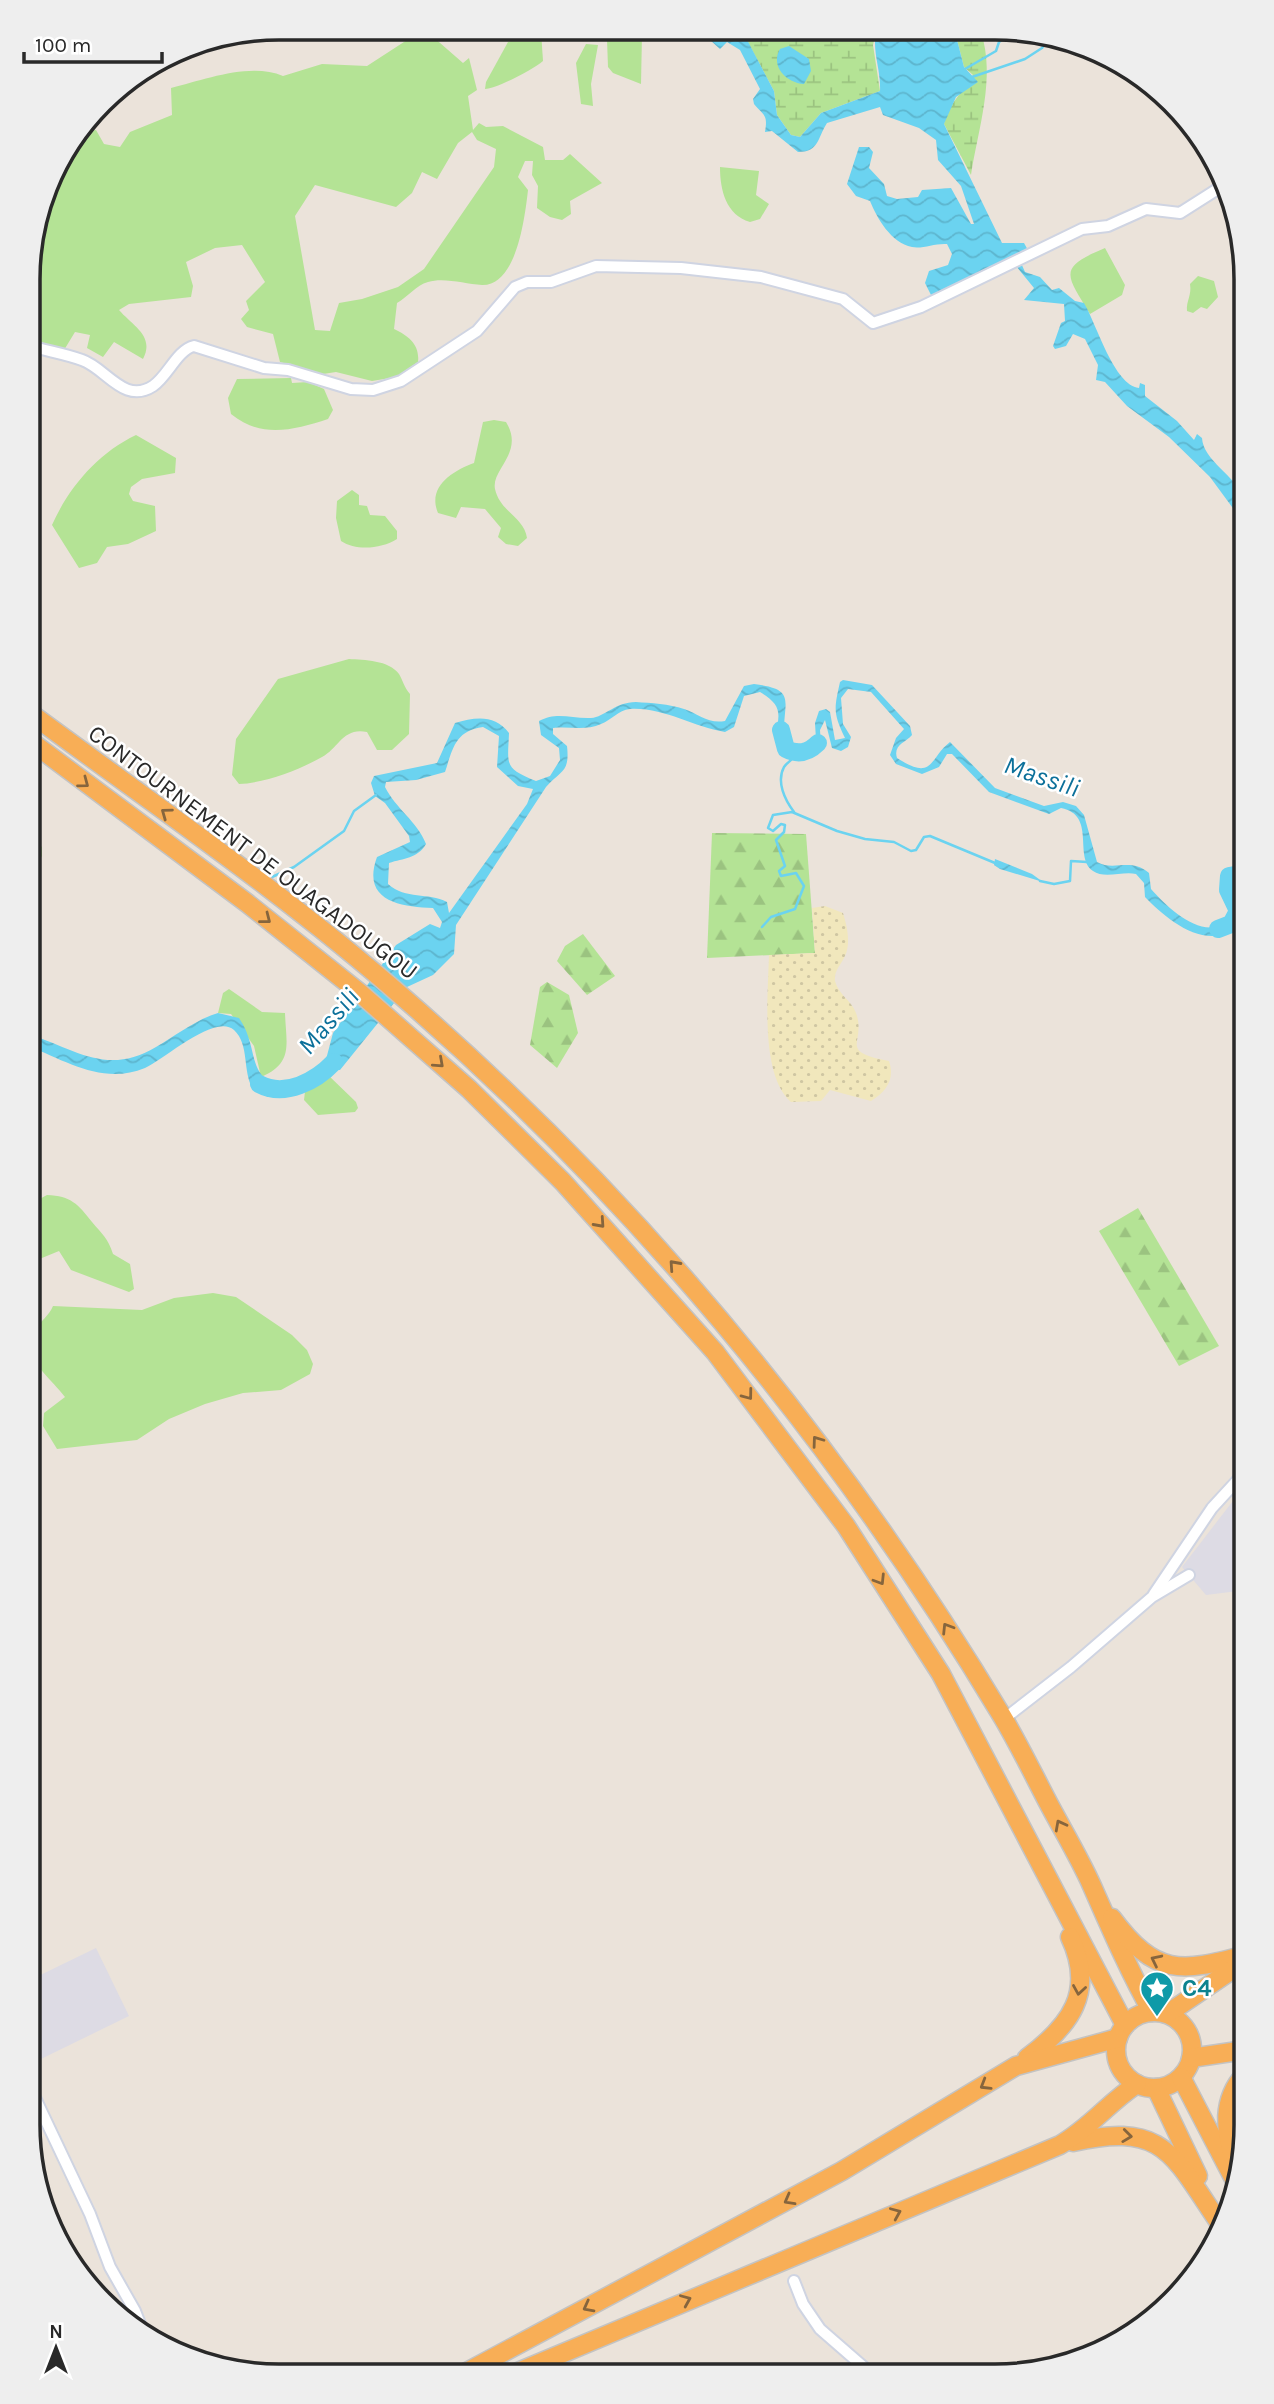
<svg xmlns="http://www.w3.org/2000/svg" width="1274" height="2404" viewBox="0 0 1274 2404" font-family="Karla,sans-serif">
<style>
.industrial{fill:#dddbe4}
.grass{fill:#b4e395;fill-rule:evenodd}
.forest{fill:url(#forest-firs)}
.wetland{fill:url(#wetland-marsh)}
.sand{fill:url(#sand-dots)}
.water{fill:url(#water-waves);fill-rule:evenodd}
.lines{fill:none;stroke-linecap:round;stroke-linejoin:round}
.stream{stroke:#6bd3f0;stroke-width:2.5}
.river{stroke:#6bd3f0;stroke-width:18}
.minor-casing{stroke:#cfd4e2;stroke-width:14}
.trunk-casing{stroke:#c3c3c3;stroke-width:21}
.minor{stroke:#fff;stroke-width:10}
.trunk{stroke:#f8ae56;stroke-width:18}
.oneway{stroke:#86653d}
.labels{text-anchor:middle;stroke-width:5;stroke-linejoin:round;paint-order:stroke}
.street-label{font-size:24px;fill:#292929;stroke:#fff}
.culture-label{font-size:24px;font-weight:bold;fill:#0d838f;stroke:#fff;text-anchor:start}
.water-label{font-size:26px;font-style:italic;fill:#0c709a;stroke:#fff}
.rim{fill:none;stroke:#292929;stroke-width:3.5}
</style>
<defs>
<pattern id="forest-firs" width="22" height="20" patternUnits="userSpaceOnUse" patternTransform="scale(1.75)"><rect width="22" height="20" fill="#b4e395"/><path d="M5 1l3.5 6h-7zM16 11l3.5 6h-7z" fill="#9bc380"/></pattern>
<pattern id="wetland-marsh" width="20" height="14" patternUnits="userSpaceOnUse" patternTransform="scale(1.75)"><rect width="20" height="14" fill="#b4e395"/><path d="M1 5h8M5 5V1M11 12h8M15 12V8" fill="none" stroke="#9bc380"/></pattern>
<pattern id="sand-dots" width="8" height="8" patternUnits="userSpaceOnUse" patternTransform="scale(1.75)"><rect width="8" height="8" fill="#f1e7bc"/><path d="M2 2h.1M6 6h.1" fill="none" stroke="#cfc6a2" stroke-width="1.8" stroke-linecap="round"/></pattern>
<pattern id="water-waves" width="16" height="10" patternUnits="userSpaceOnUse" patternTransform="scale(1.75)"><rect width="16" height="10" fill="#6bd3f0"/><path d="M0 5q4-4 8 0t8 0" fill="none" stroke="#5db5ce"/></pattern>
</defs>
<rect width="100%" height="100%" fill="#ebe3da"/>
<g class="industrial">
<polygon points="1246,1484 1246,1590 1206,1595 1182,1567"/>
<polygon points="96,1948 129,2016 41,2059 28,2054 28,1981"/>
</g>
<g class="grass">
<path d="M424,29L463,63L469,58L477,90L468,96L473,130L479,123L486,127L503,126L543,147L545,160H563L570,154L602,183L570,201L571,214L562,220L550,217L537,208L538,186L532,175L533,161H525L518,177L528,190C525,216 517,286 482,285C465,284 444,277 428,282C416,285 408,297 397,303L394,329C409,336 420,345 418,362L396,377L372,381L336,372L323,374L280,362L273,334L247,327L241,319L249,310L246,301L265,282L242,245L215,248L186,262L193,286L191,297L129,304L119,310C133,326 155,336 143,359L114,342L103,357L87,348L90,335L75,332L61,355L30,346V247L54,168L81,132L96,130L104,144L120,147L130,132L172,115L171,88C204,80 250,62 283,76L322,64L367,66ZM472,132L477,140L496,149L494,167L424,269L398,287L362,299L339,303L330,331L315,330L295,216L315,185L396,207L412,193L422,172L437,179L458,143Z"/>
<path d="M541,31L543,61C534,69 496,89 485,89L486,82L508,42Z"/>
<polygon points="622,33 642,34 641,84 613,73 608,67 607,39"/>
<polygon points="586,44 598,45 591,84 593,106 581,104 576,63"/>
<path d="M720,167L759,171L756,195L769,204L760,219L750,222C726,215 720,190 720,167Z"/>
<path d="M1105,248L1125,285L1122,295L1090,314C1066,274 1057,268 1105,248Z"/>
<path d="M1198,276L1214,281L1218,297L1207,309L1201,307L1193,313L1187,311C1186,301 1192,295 1190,284Z"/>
<path d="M291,378L292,383L308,382L324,389L333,410L328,419C294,430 261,439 231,414L228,398L237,379Z"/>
<path d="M494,420L506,422C525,453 491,469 495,489C500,512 524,517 527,538L518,546L506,544L498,537L501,528L485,509L461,507L456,518L438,513C427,487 452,471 474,463L483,422Z"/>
<path d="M136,435L176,458L175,473L142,479L131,487L129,494L133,501L155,506L156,531L128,544L107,547L97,563L79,568L52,525C69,487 98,453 136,435Z"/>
<path d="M352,490L359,495V505L367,506L370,515L385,516L397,531V539C381,549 356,551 341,541L336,518L337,501Z"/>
<path d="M349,659C364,660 389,660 399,674C403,681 404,687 410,694L409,734L392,750H377L367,732C343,727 339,748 322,757C299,770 265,783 239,784L232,775L236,739L278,679Z"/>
<polygon points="29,835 42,847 42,856 33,872 41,890 40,901 29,908"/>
<path d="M229,989L262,1012L285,1013C286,1044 294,1063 261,1077L254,1046L231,1014L218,1013L223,993Z"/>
<polygon points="327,1074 356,1102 358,1108 355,1112 318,1115 304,1100 306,1083"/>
<path d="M47,1195C71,1196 78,1204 92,1222C102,1234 108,1238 113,1254L130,1264L134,1289L129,1292L71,1270L59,1251L37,1260H29C29,1237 22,1206 47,1195Z"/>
<path d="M213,1293L236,1297L292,1335L307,1350L313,1364L310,1374L281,1390L243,1393L205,1404L169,1419L137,1440L57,1449L43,1426L44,1413L65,1397C48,1375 21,1359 36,1329C41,1320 49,1316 53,1306L142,1310L174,1298Z"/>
</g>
<g class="forest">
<polygon points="712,833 806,834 815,953 707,958"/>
<polygon points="583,934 615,976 587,995 557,961 565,946"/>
<polygon points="547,982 569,995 578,1033 557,1068 530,1045 540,987"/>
<polygon points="1138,1208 1219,1346 1179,1366 1099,1231"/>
</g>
<g class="wetland">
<polygon points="742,31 816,31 817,36 821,37 825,31 876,32 873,45 880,91 821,113 800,137 791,135 777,115 774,91"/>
<path d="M955,32H981C996,78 978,129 971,175L944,124L946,113L973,75L964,67Z"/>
</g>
<path class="sand" d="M825,906L843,913C847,926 851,943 845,956C841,965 834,970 835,981C838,994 852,1001 856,1013C867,1043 836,1051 889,1061C895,1079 887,1091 871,1101L830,1090L821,1101L791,1102C760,1075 768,994 769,955L815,953L812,908Z"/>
<g class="water">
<path d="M700,31L743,32L774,91L777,115L791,135L800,137L821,113L880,91C881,70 872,52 876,32H955L964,67L978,82L956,97L944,124L1002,243H1024L1029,252L933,299L925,283L929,271L948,265L952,254L947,244C935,243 923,249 912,247C891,243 877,218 870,201L856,196L847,184L859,147H869L873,152L869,168L884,184L887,196L897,199L918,197L922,190L951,188L971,224H974L961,186L938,160L936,140L919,128L883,115L880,107L827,123C817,139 819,152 798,152L772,131L765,132C768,114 764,116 754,104L753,99L760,89L740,50L727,42L720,49Z"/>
<path d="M789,46L809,59L811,71L804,84C786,83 770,66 780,49Z"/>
<path d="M1021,263L1025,272L1040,277L1052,290L1059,288L1075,301L1084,303C1097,325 1114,385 1139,388L1140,383L1145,385V396L1177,421L1194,440L1197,434L1202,438C1203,460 1236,477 1244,497C1248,505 1246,517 1246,526L1210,477L1169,437L1127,406L1105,382L1096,380L1098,365L1085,339L1073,334L1066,346L1055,349L1053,346L1061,323L1065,321L1064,304L1024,300L1034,288L1016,266Z"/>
<path d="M843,680L872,685L910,726L912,735C905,743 893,745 897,758C934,782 929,758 950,742L995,788L1044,806L1063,802L1076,806L1084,815L1097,862C1114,872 1130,857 1149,873L1151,889C1170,910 1207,946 1234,916L1239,924C1209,955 1166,919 1145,897L1144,883L1136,874C1123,871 1104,879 1093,871C1073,857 1097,815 1061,808L1049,814L989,792L952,754H947L939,767L922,774L896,764L890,755L896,738L904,729L871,692L848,689L841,698L843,724L851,737L848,747L841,751L832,748L825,720L820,730L821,745L815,751L800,754V748L816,740L815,723L819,711L826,709L830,712L835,740L845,738C833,713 834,709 840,682Z"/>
<path d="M754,684C796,689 784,700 784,731C783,739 790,745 790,753L783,752L774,737C781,714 782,705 760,692L744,696L734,727L725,732C693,727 663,707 630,709C618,710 612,720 601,724C586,731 569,726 553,728V734L567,746C570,773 561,770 546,787L456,925L454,954L433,975L407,987L340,1070L333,1069L318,1078L317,1075L324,1067L333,1033L396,945L430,924L440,928L442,922L433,908C400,907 361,901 377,857L410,842L409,836L385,803L375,796L371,783L374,776L437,763L455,723C475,717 495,714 509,733C508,764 503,768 536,781L550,776L560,760L559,748L541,735L539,721C557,711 572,719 591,718C605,717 615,702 636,702C651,703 669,704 684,709C699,714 708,724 725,721L744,686ZM483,727L499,736L497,767L518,786L533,789L527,804L449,913L447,902C428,892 406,900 388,884L389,863C404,858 417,859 426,844C417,821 396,809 385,787L386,782L416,780L445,772C453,748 455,731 483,727Z"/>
<polygon points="995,859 1032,874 1043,882 1000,869 994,865"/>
<polygon points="1246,869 1246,877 1234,877 1230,883 1240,906 1235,911 1225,892 1224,873 1229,870"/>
<path d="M218,1013L239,1018C259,1046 246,1076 279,1085V1092L268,1097L253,1089C242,1071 250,1045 234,1030C215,1013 165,1059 145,1068C104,1085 67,1062 29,1046V1034C76,1050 108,1076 156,1047C177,1035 195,1020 218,1013Z"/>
</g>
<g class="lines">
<g class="stream">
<polyline points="965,69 996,51 999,42 1014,33"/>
<polyline points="972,77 1025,59 1042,48 1050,36"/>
<path d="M794,812C785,800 776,782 784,767C788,761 793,761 795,753"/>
<polyline points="272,877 294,867 344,831 354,811 376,795"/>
<polyline points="1040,881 1054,884 1070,881 1071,861 1087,862"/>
<polyline points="762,927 771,917 795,909 804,886 796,873 781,876 779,871 785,866 776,840 784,832 785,825 781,824 773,831 768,828 773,815 792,812 837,831 865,839 894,842 911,851 916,850 924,837 930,836 995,863"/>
</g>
<g class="river">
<path d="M781,730L786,749C798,755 808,753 818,743"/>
<polyline points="1218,929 1231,924 1238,911 1228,890 1229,876 1246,873"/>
<path d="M259,1084C285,1098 316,1081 334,1062"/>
</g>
<g class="minor-casing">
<g id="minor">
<path d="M30,346C47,351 66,354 82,360C106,368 124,405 153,386C168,376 177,350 194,346L264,368L288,370L351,389L373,390L401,381L477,331L515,287L527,282H551L596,266L681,268L761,277L843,299L873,323L921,307L1082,229L1108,226L1146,209L1180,213L1224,185"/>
<polyline points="1154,1594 1212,1508 1246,1471"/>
<polyline points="1004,1719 1071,1667 1152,1597 1189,1575"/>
<polyline points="28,2083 90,2214 110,2267 135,2311 144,2334"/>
<polyline points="794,2281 803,2304 820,2329 874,2376"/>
</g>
</g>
<g class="trunk-casing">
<g id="trunk">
<path d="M30,713C156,806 287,895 405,999C641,1204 841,1448 1002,1716C1020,1746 1035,1778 1051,1808C1065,1834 1080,1859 1092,1886C1111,1929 1129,1971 1152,2012"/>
<polyline points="30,741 247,903 360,993 469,1089 563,1182 715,1352 846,1526 941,1674 1125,2025"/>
<path d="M1112,1918C1155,1976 1181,1973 1245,1955"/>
<circle cx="1154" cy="2050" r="38"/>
<polyline points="1167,2014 1242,1963"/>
<path d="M1027,2058C1070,2026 1096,1992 1070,1937"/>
<polyline points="1191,2058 1245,2050"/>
<polyline points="1181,2077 1236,2183"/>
<polyline points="1156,2088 1198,2176"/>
<path d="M1073,2142C1163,2122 1172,2153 1218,2221"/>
<path d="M1235,2163C1225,2131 1221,2100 1245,2074"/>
<polyline points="463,2374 842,2171 1016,2066 1118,2038"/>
<path d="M511,2375L1060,2145C1091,2127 1108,2103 1137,2084"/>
</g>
</g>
<use href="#minor" class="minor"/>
<use href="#trunk" class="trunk"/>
</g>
<defs><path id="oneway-chevron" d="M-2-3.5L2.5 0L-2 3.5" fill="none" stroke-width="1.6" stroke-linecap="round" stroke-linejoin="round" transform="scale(1.75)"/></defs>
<g class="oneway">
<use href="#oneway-chevron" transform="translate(84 783) rotate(37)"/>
<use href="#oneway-chevron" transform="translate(166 813) rotate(-144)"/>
<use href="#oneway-chevron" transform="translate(266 919) rotate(38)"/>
<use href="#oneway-chevron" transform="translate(439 1063) rotate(42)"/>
<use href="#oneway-chevron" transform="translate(600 1223) rotate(48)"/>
<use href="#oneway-chevron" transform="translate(674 1265) rotate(-132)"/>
<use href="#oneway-chevron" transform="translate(748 1395) rotate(53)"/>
<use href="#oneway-chevron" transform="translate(817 1441) rotate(-126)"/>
<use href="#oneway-chevron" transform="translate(880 1580) rotate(58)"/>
<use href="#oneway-chevron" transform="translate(947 1628) rotate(-122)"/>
<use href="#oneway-chevron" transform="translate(1060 1825) rotate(-118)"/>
<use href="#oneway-chevron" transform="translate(1156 1960) rotate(-154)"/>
<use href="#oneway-chevron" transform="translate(1079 1990) rotate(99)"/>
<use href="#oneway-chevron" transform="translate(985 2085) rotate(149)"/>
<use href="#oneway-chevron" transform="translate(1127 2136) rotate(7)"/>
<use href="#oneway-chevron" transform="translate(789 2200) rotate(151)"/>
<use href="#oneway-chevron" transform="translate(896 2213) rotate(-23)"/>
<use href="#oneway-chevron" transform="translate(686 2300) rotate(-23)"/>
<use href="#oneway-chevron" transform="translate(588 2307) rotate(152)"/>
</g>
<defs>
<g id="sight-pin" transform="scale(1.75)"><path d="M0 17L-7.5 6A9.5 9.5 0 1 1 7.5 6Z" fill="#0f9aa8" stroke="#fff"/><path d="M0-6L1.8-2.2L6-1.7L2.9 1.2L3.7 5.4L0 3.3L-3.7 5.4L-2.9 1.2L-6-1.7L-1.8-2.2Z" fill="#fff"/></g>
</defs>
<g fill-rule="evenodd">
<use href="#sight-pin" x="1157" y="1988"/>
</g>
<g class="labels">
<g class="street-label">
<text transform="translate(253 852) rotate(37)" y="8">CONTOURNEMENT DE OUAGADOUGOU</text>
</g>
<g class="culture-label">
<text x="1182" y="1996">C4</text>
</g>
<g class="water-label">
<text transform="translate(1042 776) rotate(19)" y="9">Massili</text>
<text transform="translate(328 1021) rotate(-49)" y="9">Massili</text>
</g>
</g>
<path d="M0 0H1274V2404H0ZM279 40H995A239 239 0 0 1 1234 279V2125A239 239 0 0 1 995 2364H279A239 239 0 0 1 40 2125V279A239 239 0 0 1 279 40Z" fill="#eee" fill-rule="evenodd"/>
<path class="rim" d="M279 40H995A239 239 0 0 1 1234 279V2125A239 239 0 0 1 995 2364H279A239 239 0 0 1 40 2125V279A239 239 0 0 1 279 40Z"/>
<g transform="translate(56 2348)" stroke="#ffffff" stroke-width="5" paint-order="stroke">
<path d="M0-5L12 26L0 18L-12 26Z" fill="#292929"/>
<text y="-10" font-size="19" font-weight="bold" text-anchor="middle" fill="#292929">N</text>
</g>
<path d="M24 52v10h138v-10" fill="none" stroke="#292929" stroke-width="3.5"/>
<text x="35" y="52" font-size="21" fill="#292929" stroke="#ffffff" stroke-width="5" paint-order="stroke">100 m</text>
</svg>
